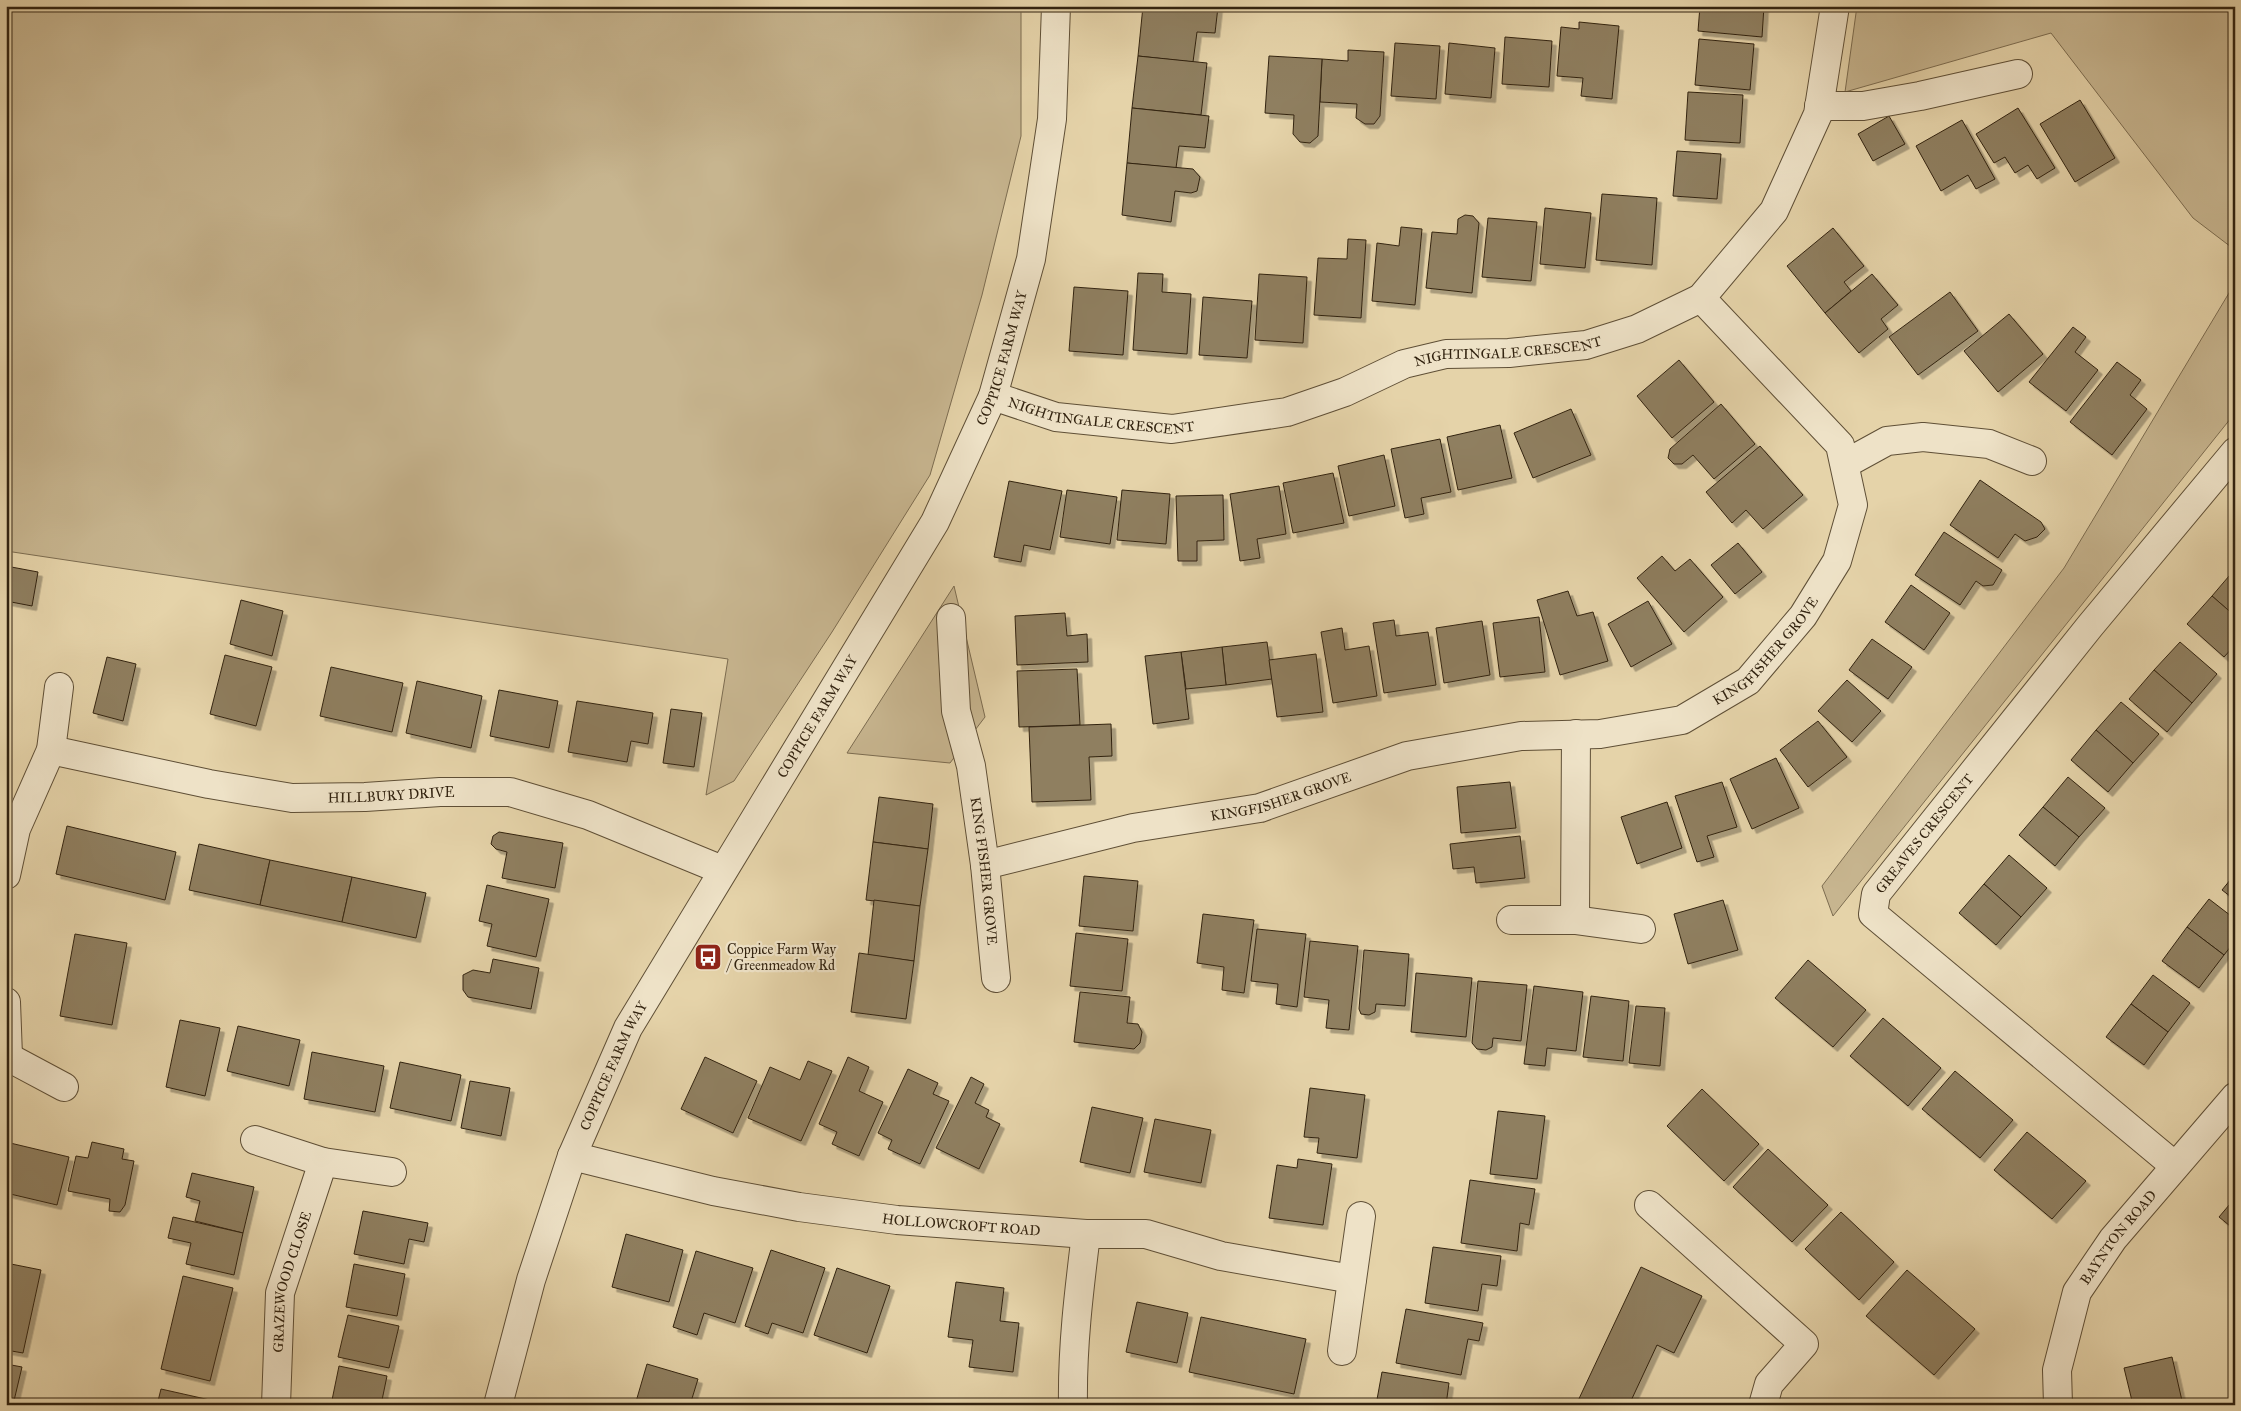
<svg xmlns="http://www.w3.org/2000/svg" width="2241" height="1411" viewBox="0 0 2241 1411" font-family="'IM FELL Great Primer',serif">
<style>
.green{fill:#c7b58f;stroke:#7c6c50}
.building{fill:#8f7f60;stroke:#322310;filter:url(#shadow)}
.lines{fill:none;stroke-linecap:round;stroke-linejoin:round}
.minor-casing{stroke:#5f4f36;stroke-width:30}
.minor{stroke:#eee2c7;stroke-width:28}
.labels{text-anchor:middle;stroke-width:4.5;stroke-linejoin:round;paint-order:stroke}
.street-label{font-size:14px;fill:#322310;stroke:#eee2c7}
.poi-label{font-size:14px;fill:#322310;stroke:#eee2c7;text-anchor:start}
</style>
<defs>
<filter id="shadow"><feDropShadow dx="4.5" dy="4.5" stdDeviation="0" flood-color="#0004"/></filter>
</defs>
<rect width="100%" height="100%" fill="#e5d3a9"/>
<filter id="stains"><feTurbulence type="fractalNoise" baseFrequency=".004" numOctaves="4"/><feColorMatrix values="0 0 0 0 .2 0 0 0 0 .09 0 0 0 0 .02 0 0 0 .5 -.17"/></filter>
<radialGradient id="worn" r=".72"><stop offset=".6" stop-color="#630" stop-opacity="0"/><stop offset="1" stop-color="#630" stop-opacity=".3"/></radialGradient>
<g class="green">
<polygon points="6,6 1021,6 1021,136 982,295 930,475 832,632 734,781 706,795 728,659 6,551"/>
<polygon points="1857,6 2235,6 2235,250 2193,218 2051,33 1845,92"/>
<polygon points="2235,283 2235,413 1833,916 1822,886 2064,568"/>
<polygon points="954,586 985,717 950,763 847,753"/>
</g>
<g class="building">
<polygon points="1143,6 1218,7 1215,33 1197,32 1193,62 1138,56"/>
<polygon points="1700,6 1764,6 1762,37 1698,31"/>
<polygon points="1579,22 1619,26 1612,99 1581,96 1583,78 1557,76 1561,27 1579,29"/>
<polygon points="1505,37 1552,41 1549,87 1502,84"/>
<polygon points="1699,39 1754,44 1750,90 1695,85"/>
<polygon points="1395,43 1440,46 1436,99 1391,96"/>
<polygon points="1449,43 1495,48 1491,98 1445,94"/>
<polygon points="1348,50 1384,52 1380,116 1374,124 1365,124 1356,118 1357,104 1320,102 1322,59 1348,61"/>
<polygon points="1138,56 1207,63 1201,115 1132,108"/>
<polygon points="1269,56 1322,59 1318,136 1310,143 1300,142 1293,134 1294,115 1265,113"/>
<polygon points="1688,92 1743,95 1740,143 1685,140"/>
<polygon points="2080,100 2115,158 2075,182 2040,124"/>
<polygon points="1132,108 1209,116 1205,148 1179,146 1176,168 1127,163"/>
<polygon points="2018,108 2055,168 2037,179 2028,165 2015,173 2005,157 1994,163 1976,134"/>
<polygon points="1889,116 1905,144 1873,161 1858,134"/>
<polygon points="1962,120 1995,179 1976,189 1968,175 1941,191 1916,146"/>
<polygon points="1677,151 1721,154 1717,199 1673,196"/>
<polygon points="1127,163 1193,169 1200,177 1197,191 1191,193 1175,191 1171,222 1122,215"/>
<polygon points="1602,194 1657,198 1652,265 1596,260"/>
<polygon points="1545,208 1591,213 1585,268 1540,264"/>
<polygon points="1465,215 1473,216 1479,223 1472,293 1426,288 1432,232 1457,234 1458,219"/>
<polygon points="1488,218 1537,222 1531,281 1482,277"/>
<polygon points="1401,227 1422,229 1415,305 1372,301 1377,243 1399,246"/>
<polygon points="1833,228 1864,266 1844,282 1851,291 1825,313 1787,266"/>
<polygon points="1348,239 1366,240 1361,318 1314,315 1318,258 1347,259"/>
<polygon points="1138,273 1163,274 1162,292 1191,294 1187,354 1133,350"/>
<polygon points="1259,274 1307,277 1303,343 1255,340"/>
<polygon points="1872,274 1898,305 1881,319 1888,329 1859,353 1825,313"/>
<polygon points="1074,287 1128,291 1123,355 1069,351"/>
<polygon points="1950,292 1978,331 1918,375 1889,337"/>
<polygon points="1203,297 1252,301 1247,358 1199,355"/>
<polygon points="2009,314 2043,354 1998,392 1964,351"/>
<polygon points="2073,327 2086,337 2075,352 2098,370 2066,411 2029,382"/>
<polygon points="1679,360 1714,402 1672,438 1637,396"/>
<polygon points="2117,362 2141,380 2130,395 2147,409 2112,455 2070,422"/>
<polygon points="1721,404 1755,444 1714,479 1693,455 1682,464 1674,464 1668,458 1670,449"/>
<polygon points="1571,409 1591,455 1533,478 1514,433"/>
<polygon points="1500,425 1512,478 1458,490 1447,437"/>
<polygon points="1440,439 1451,492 1421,498 1424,514 1405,518 1391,449"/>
<polygon points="1760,446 1803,495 1763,529 1746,510 1732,523 1706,492"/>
<polygon points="1384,455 1395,506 1349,516 1338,466"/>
<polygon points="1333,473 1344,523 1293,533 1283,483"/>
<polygon points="1980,480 2041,522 2045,529 2037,537 2025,541 2015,534 1998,558 1950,525"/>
<polygon points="1009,481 1062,491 1050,550 1024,545 1021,562 994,557"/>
<polygon points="1279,486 1286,534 1257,539 1260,558 1240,561 1230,494"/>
<polygon points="1067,490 1117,497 1110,544 1060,537"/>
<polygon points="1122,490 1170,494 1166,544 1117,540"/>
<polygon points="1223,495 1224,540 1197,541 1197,561 1178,561 1176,496"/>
<polygon points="1944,532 2002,570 1993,585 1983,586 1976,581 1960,605 1915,575"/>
<polygon points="1738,543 1762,572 1735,594 1711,565"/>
<polygon points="1662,556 1675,571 1690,559 1723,597 1684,632 1637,578"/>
<polygon points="6,566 38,572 32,606 6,601"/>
<polygon points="2235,569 2235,616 2212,596"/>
<polygon points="1911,585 1950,613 1924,650 1885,622"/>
<polygon points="1568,591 1577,616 1593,612 1608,661 1560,675 1537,600"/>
<polygon points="2212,596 2235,616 2235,645 2224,657 2187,624"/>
<polygon points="241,600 283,611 272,656 230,644"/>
<polygon points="1648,601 1672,644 1631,667 1608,624"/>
<polygon points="1065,613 1067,636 1087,634 1088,662 1017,665 1015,616"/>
<polygon points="1539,617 1545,672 1500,677 1493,623"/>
<polygon points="1394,620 1396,636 1428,632 1436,685 1384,693 1373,623"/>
<polygon points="1482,621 1490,675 1444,683 1436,628"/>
<polygon points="1342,628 1345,650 1369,646 1377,696 1333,703 1321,632"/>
<polygon points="1872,639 1912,667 1888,699 1849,670"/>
<polygon points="1267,642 1272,679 1226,685 1222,647"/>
<polygon points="2180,642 2217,674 2192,703 2154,670"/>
<polygon points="1222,647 1226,685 1186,689 1181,652"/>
<polygon points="1181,652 1189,719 1153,724 1145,656"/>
<polygon points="1316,654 1323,712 1277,717 1269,660"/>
<polygon points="225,655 272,667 256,726 210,714"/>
<polygon points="107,657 136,664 123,721 93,713"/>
<polygon points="331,667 403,683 392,732 320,716"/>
<polygon points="1077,669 1080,725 1019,727 1017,671"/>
<polygon points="2154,670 2192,703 2167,732 2129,699"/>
<polygon points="1847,680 1881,711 1852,742 1818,711"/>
<polygon points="417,681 482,696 471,748 406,733"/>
<polygon points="499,690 558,701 549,748 490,736"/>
<polygon points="577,701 653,713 648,744 631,741 627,762 568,752"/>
<polygon points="2121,702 2159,734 2133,763 2096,730"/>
<polygon points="671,709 702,713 694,767 663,763"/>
<polygon points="1818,721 1847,757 1808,787 1780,750"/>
<polygon points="1111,724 1112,756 1089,757 1091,800 1032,802 1029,727"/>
<polygon points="2096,730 2133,763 2108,792 2071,760"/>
<polygon points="1776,758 1799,808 1752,829 1730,779"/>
<polygon points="2068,777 2105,808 2079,837 2043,807"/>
<polygon points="1510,782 1516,828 1461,833 1457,787"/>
<polygon points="1722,782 1737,827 1707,836 1714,857 1697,862 1675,796"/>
<polygon points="879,797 933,804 928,849 873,842"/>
<polygon points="1667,802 1682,848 1637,864 1621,817"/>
<polygon points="2043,807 2079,837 2055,866 2019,835"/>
<polygon points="67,826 176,852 165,900 56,874"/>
<polygon points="499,832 563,843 555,888 502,878 507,852 496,849 491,844 493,836"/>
<polygon points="1520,836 1525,878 1476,883 1474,867 1453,869 1450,844"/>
<polygon points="873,842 928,849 920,906 866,900"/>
<polygon points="199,844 270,860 260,905 189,890"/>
<polygon points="2009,855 2047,888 2021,917 1984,884"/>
<polygon points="270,860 352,877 342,922 260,905"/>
<polygon points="2235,874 2235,900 2222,890"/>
<polygon points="1084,876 1138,881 1133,931 1079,926"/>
<polygon points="352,877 426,893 416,938 342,922"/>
<polygon points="1984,884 2021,917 1996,945 1959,913"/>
<polygon points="487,885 549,899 536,957 487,946 492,924 479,921"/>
<polygon points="2209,899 2235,919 2235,941 2224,955 2187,927"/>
<polygon points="874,900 920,906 914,961 868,955"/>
<polygon points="1723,900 1738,950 1688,964 1674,914"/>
<polygon points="1203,914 1254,920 1244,993 1222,990 1224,967 1197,963"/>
<polygon points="2187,927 2224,955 2199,988 2162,961"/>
<polygon points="1257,929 1306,934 1297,1007 1276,1004 1278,984 1251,981"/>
<polygon points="1076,933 1128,939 1122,991 1070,986"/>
<polygon points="75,934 127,943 112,1025 60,1016"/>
<polygon points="1310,941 1358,946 1349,1030 1326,1028 1329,1000 1304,997"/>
<polygon points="1364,950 1409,954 1405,1006 1376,1004 1375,1012 1369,1015 1361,1014 1359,1009"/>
<polygon points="859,953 914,961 906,1019 851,1012"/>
<polygon points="493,959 539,968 531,1009 468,997 463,990 463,975 473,970 490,973"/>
<polygon points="1808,960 1866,1010 1833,1047 1775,998"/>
<polygon points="1416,973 1472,978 1466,1037 1411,1032"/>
<polygon points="2153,975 2190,1003 2168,1032 2131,1004"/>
<polygon points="1478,981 1527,985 1521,1041 1493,1038 1492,1047 1486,1050 1477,1049 1472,1043"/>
<polygon points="1534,986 1583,992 1576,1051 1547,1048 1545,1066 1524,1064"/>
<polygon points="1080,992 1130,997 1127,1023 1138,1024 1142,1032 1140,1043 1134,1049 1074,1042"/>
<polygon points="1591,996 1629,1001 1623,1061 1583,1057"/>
<polygon points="2131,1004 2168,1032 2144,1065 2106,1037"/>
<polygon points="1636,1006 1665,1008 1660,1066 1629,1063"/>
<polygon points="1883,1018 1941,1068 1908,1106 1850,1056"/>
<polygon points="180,1020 220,1028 205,1096 166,1087"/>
<polygon points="238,1026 300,1040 289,1086 227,1071"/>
<polygon points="312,1052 384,1066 375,1112 304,1099"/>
<polygon points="705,1057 757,1081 733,1133 681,1109"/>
<polygon points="848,1057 869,1067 859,1091 883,1102 859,1156 832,1144 837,1132 819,1124"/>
<polygon points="808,1061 832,1071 801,1141 748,1118 770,1067 800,1080"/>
<polygon points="400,1062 461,1075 451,1121 390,1108"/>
<polygon points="908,1069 938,1083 933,1094 949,1101 920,1164 888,1149 892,1140 878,1133"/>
<polygon points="1955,1071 2013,1120 1980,1158 1922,1109"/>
<polygon points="971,1077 984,1084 975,1103 989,1110 986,1117 1000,1124 979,1169 936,1148"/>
<polygon points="470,1081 510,1088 501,1136 461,1128"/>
<polygon points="1310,1088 1365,1095 1357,1158 1317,1153 1319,1138 1304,1137"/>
<polygon points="1702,1089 1759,1144 1724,1181 1667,1126"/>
<polygon points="1092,1107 1143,1118 1130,1173 1080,1162"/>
<polygon points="1498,1111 1545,1116 1537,1179 1490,1174"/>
<polygon points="1155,1119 1211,1130 1201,1183 1144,1172"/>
<polygon points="2027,1132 2086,1181 2052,1219 1994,1170"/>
<polygon points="6,1142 69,1157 57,1205 6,1193"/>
<polygon points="92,1142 124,1149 122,1159 134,1161 125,1205 120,1212 109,1211 110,1199 68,1191 76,1156 88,1158"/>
<polygon points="1768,1149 1828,1205 1792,1242 1733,1187"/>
<polygon points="1298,1159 1332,1164 1323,1225 1269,1218 1277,1165 1297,1168"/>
<polygon points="192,1173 254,1187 243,1233 195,1221 200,1201 186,1197"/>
<polygon points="1470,1180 1535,1189 1529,1225 1520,1223 1517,1251 1461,1243"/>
<polygon points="2235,1198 2235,1230 2219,1217"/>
<polygon points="363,1211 428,1223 424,1242 409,1239 404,1264 354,1254"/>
<polygon points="1841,1212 1894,1262 1859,1300 1805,1249"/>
<polygon points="173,1217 243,1233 234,1275 186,1264 191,1243 168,1238"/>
<polygon points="626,1234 683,1250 669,1302 612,1287"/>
<polygon points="1433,1247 1501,1256 1497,1286 1482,1284 1478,1311 1425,1303"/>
<polygon points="771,1250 825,1268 803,1333 772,1323 768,1334 745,1326"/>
<polygon points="696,1251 753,1268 735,1323 704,1313 697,1335 673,1327"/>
<polygon points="6,1263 41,1270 23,1353 6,1350"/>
<polygon points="354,1264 405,1274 397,1316 346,1307"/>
<polygon points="1641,1267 1702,1296 1674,1353 1657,1345 1629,1405 1576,1405"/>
<polygon points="837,1268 890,1286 867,1353 814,1335"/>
<polygon points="1907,1270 1975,1329 1934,1375 1866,1316"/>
<polygon points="183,1276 233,1288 210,1381 161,1369"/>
<polygon points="956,1282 1004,1288 1000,1321 1019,1323 1013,1372 969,1367 973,1340 948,1337"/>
<polygon points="1137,1302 1188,1313 1177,1363 1126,1352"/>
<polygon points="1406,1309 1483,1323 1479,1341 1468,1339 1461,1375 1396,1363"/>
<polygon points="348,1315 399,1326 389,1368 338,1357"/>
<polygon points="1201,1317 1306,1339 1294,1394 1189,1372"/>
<polygon points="2172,1357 2183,1405 2133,1405 2124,1368"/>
<polygon points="6,1364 22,1367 13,1405 6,1405"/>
<polygon points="647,1364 698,1379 690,1405 635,1405"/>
<polygon points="339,1366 387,1376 381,1405 331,1405"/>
<polygon points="1382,1372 1449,1383 1446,1405 1376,1405"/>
<polygon points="161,1389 210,1400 209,1405 157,1405"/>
</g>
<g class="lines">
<g class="minor-casing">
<g id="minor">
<polyline points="1819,106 1863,106 1920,96 2018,74"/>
<path id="s1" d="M993,396L1056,417L1172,429L1287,412L1345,392L1404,364L1446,354L1509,353L1586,345L1637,329L1701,298L1774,211L1818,114L1835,6"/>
<polyline points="1845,464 1887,441 1923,437 1989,444 2032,461"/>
<path id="s2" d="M951,618L956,711L971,766L985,865L996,978"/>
<path id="s3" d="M51,750L209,784L292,798L365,797L440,792H510L588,815L722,870"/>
<path id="s4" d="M985,865L1133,828L1260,808L1407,756L1521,736L1600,734L1682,720L1748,681L1803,616L1837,561L1853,505L1840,445L1701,298"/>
<polyline points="6,875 16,829 51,750 59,687"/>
<polyline points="1511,920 1575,920 1641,929"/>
<polyline points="1575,920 1576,734"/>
<polyline points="6,1002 8,1056"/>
<polyline points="6,1056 64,1087"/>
<polyline points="255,1140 323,1162 392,1172"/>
<path id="s5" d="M572,1156L713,1191L799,1207L897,1220L1086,1234H1146L1221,1256L1352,1279"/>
<path id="s6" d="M2175,1166L1873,914L1876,894L2090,626L2235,452"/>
<polyline points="1649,1205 1804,1344 1769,1384 1763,1405"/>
<polyline points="1342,1351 1361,1216"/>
<path id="s7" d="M276,1405L280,1293L323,1162"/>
<path id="s8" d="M498,1405L531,1280L572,1156L628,1028L935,522L993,396L1031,259L1052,119L1056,6"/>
<path d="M1073,1405C1072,1347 1079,1291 1086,1234"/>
<path id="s9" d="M2058,1405L2057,1370L2077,1292L2113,1239L2235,1097"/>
</g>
</g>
<use href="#minor" class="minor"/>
</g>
<defs>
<g id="bus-square" transform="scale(1.4375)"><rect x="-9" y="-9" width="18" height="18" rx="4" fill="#8f2418" stroke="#eee2c7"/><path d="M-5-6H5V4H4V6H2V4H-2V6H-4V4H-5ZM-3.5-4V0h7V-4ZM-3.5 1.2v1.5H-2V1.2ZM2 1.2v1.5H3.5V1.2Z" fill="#fff"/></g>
</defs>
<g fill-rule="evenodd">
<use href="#bus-square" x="708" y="957"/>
</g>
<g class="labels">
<g class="street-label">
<text dy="5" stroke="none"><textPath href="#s1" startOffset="531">NIGHTINGALE CRESCENT</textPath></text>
<text dy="5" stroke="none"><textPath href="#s8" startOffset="1169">COPPICE FARM WAY</textPath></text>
<text dy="5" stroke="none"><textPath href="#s1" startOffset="111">NIGHTINGALE CRESCENT</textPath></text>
<text dy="5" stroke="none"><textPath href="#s4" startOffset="825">KINGFISHER GROVE</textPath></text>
<text dy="5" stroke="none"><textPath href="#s8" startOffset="764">COPPICE FARM WAY</textPath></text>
<text dy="5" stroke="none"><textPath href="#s3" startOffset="345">HILLBURY DRIVE</textPath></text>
<text dy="5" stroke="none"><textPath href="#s4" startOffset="304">KINGFISHER GROVE</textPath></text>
<text dy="5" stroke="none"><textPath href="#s6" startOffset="491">GREAVES CRESCENT</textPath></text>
<text dy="5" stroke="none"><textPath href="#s2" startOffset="256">KING FISHER GROVE</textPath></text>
<text dy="5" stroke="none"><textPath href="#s8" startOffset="359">COPPICE FARM WAY</textPath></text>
<text dy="5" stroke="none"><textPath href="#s5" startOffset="396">HOLLOWCROFT ROAD</textPath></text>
<text dy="5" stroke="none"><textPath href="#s9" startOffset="184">BAYNTON ROAD</textPath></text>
<text dy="5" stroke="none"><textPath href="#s7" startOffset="125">GRAZEWOOD CLOSE</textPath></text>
</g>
<g class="poi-label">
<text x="727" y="954">Coppice Farm Way<tspan x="727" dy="16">/ Greenmeadow Rd</tspan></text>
</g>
</g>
<rect width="2241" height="1411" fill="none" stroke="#e5d3a9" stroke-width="25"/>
<rect x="8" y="8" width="2226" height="1396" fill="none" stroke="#322310" stroke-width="2.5"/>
<rect x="12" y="12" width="2216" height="1386" fill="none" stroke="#322310"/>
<rect width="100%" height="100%" filter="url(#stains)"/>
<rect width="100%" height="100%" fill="url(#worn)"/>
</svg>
